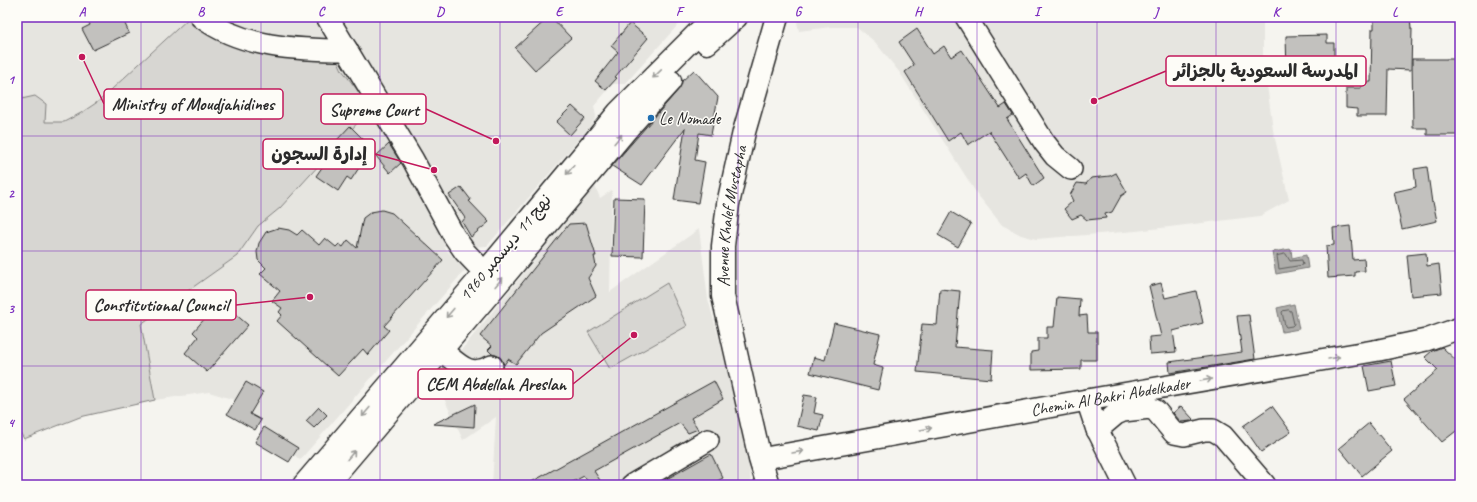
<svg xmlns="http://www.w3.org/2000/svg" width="1477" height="502" viewBox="0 0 1477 502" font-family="Caveat,'Playpen Sans Arabic',sans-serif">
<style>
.built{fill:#e6e5e0}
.green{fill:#d7d6d2;stroke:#81807e}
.water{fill:#adaca9;stroke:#797877}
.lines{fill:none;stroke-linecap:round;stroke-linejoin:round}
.shore{stroke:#5f5f5d;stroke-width:1}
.building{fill:#c2c1be;stroke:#2b2b2b}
.minor-casing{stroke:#2b2b2b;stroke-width:24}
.major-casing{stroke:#2b2b2b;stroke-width:25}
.minor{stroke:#fdfcf7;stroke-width:21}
.major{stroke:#fdfcf7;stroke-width:22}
.oneway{stroke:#9e9e9b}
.grid{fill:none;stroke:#7b2cbf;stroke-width:1;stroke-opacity:0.55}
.poi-dot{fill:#1f6fb2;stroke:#fdfcf7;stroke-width:1.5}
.labels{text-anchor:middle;stroke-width:3;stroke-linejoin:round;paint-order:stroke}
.poi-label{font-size:17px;fill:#2b2b2b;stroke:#fdfcf7;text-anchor:start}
.street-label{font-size:17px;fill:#2b2b2b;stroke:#fdfcf7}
.leader{fill:none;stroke:#c2185b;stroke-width:1.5}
.callout-dot{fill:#c2185b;stroke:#fdfcf7;stroke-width:1.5}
.callout{fill:#fdfcf7;stroke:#c2185b;stroke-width:1.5}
.callout-label{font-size:18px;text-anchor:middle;font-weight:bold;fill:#2b2b2b}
.neatline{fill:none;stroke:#7b2cbf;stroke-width:1.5}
.grid-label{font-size:13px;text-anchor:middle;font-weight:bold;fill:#7b2cbf}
</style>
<rect width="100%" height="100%" fill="#f5f4ef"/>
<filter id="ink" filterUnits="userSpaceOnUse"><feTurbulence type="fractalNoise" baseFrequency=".025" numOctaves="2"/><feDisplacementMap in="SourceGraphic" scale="8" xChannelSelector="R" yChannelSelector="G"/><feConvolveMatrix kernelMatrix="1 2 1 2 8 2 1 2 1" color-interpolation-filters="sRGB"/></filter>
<g filter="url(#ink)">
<g class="built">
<polygon points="17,17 190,17 99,101 81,113 64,122 45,122 17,103"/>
<polygon points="207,17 685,17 625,84 613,84 594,106 596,116 592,124 487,246 472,247 466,233 444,247 465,270 300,460 235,400 209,392 155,400 141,324 237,256 258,226 280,208 371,108 342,70 327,37 279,42"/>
<polygon points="804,17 1263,17 1263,55 1273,130 1289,200 1260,216 1136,231 1036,239 1021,235 1002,225 977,194 900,73 875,42 857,27 831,27 799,31 797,22"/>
<polygon points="595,186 600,198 612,190 610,292 699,229 708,299 747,440 751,485 492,485 496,417 463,440 436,381"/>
</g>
<g class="green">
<polygon points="190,17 216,31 336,57 342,70 371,108 280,208 258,226 237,256 141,324 155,400 80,417 24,439 17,427 17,100 35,96 46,104 45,122 64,122 81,113 99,101"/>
<polygon points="667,283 687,326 610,369 588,332"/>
</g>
<g class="water">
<polygon points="1291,249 1292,258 1306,255 1308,268 1276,274 1272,252"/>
<polygon points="1294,304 1299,329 1282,332 1277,308"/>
</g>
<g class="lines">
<g class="shore">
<polygon points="1286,254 1290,261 1302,260 1303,265 1279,269 1277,256"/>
<polygon points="1289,310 1291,311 1294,324 1292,326 1286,327 1285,326 1282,312 1283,311"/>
</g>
</g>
<g class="building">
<polygon points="87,17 122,17 129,33 93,50 82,29 90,25"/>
<polygon points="549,17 551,17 571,38 535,70 515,48"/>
<polygon points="1374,17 1410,17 1411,29 1412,29 1411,70 1388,69 1387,116 1357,116 1357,109 1346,108 1346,88 1361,88 1361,82 1371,82 1372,29 1374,29"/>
<polygon points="630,23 648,38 615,77 617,78 606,90 595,81 618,52 611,46"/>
<polygon points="917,29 933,54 944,46 951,57 962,50 1000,108 1006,104 1013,115 1007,119 1044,178 1033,186 1026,173 1019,178 989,131 968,145 961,132 948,141 905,72 914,65 899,42"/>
<polygon points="1327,35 1327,43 1334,43 1334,61 1329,61 1330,71 1287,72 1286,36"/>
<polygon points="1412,59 1460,59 1460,135 1427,135 1427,128 1413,128"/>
<polygon points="694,70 718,97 711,135 699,133 695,160 705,162 698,203 674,200 685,128 642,185 612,166 679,89 682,81"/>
<polygon points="572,106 585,118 570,135 556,122"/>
<polygon points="350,126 372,148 351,180 347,177 338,191 316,176 339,143 337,140"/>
<polygon points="389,144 401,163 390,173 376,156"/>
<polygon points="1427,167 1432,203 1433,202 1437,221 1402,229 1394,192 1416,187 1414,169"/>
<polygon points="1116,173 1127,192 1121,196 1112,212 1105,214 1106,218 1087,220 1081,215 1072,219 1064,209 1073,201 1070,195 1077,183 1086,184 1091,178 1110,176"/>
<polygon points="461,187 471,200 469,201 489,222 471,237 462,222 465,218 449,195"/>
<polygon points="614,198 645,199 643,257 612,256"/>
<polygon points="382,210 392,213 443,260 384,326 389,330 368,355 363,349 338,376 277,321 282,315 279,312 282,308 272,301 280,291 260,274 266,268 258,260 257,252 259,243 266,232 278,228 289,230 297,235 302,230 319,245 325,238 336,247 339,244 343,247 348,240 357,248 363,218 371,212"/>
<polygon points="951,212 971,224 958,247 938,235"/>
<polygon points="586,223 596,256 594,256 596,266 588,278 596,296 541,333 516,364 508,359 504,365 500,357 492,354 488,350 492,346 480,336 569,224"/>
<polygon points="1350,226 1353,260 1364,259 1365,271 1355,272 1355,276 1328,278 1326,246 1334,245 1333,228"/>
<polygon points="1426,253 1427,266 1439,264 1442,293 1411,296 1407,255"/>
<polygon points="1161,283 1165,298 1196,291 1203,323 1173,331 1176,352 1150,354 1149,337 1161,336 1149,286"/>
<polygon points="940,289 960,291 955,347 993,350 991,379 917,372 922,324 937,325"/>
<polygon points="1057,297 1080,299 1079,316 1087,315 1088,332 1097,332 1097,360 1081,360 1081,369 1031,370 1031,352 1038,351 1038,338 1047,338 1047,327 1054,327"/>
<polygon points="220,301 248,325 207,372 185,353 198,337 193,332"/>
<polygon points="1249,315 1255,359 1170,373 1169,362 1242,352 1237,316"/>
<polygon points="834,323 880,334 873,365 883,368 878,390 810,373 814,357 825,360"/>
<polygon points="1442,347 1460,364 1460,428 1442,442 1404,399 1438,370 1425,357 1432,351"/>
<polygon points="1391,361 1396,386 1369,391 1364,366"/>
<polygon points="714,381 723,399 691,418 698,429 688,433 680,423 594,471 603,485 590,485 584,476 567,485 526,485"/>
<polygon points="246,382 263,392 250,414 261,420 255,430 227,414"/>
<polygon points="804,395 817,397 814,413 823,415 819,431 797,426"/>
<polygon points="475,404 474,427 433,424"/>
<polygon points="1181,406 1193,419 1191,421 1181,422 1173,413"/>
<polygon points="1272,406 1291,432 1261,452 1243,426"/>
<polygon points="319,407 327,415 314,428 306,421"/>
<polygon points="1369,423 1392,451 1362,476 1339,448"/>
<polygon points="264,427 298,448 289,462 255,442"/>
<polygon points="711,454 723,478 710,485 656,485"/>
</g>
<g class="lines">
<g class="minor-casing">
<g id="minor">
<path d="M201,17C242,48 298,50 347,50"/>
<polyline points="327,17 413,160 454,236 465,252 485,273"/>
<polyline points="966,17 1044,142 1055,156 1071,169"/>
<path d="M441,350C460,365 468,378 492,366"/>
<polyline points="1087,400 1096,427 1125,485"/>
<polyline points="1097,430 1116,414 1123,411 1150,408 1156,411 1174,433 1184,435 1204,430 1213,430 1223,436 1265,485"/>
<path id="s1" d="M760,459L1087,400L1379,350L1426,340L1460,328"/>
<polyline points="632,485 708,440"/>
</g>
</g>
<g class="major-casing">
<g id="major">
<polyline points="707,43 736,17"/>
<polyline points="304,485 485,273 619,112 714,17"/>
<polyline points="326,485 498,283 631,124 670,81"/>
<path id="s2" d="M768,485L760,459L723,296V246L728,204L744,132L777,17"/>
</g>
</g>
<use href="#minor" class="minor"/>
<use href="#major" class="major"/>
</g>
<defs><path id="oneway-shaft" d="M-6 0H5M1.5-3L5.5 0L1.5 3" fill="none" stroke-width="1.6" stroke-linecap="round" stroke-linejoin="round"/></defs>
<g class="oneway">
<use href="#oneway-shaft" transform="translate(657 74) rotate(136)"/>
<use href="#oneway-shaft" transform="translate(618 139) rotate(-50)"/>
<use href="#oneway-shaft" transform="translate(570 170) rotate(130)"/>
<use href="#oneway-shaft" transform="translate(499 282) rotate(-50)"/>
<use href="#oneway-shaft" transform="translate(450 313) rotate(130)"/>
<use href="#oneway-shaft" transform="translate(1334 358) rotate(-10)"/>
<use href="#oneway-shaft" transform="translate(1206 380) rotate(-10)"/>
<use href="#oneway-shaft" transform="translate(366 412) rotate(130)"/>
<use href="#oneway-shaft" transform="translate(926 429) rotate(-10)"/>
<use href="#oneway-shaft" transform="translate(798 452) rotate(-10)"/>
<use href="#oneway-shaft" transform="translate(351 455) rotate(-50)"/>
</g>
</g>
<path class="grid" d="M141,17V485M261,17V485M380,17V485M500,17V485M619,17V485M738,17V485M858,17V485M977,17V485M1097,17V485M1216,17V485M1336,17V485M17,136H1460M17,251H1460M17,366H1460"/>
<circle class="poi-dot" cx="651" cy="118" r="4"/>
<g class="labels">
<g class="poi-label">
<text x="659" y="124">Le Nomade</text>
</g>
<g class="street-label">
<text dy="6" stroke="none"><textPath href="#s2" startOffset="275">Avenue Khalef Mustapha</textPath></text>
<text transform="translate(505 247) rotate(-50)" y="6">نهج 11 ديسمبر 1960</text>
<text dy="6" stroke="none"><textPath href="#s1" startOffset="356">Chemin Al Bakri Abdelkader</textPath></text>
</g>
</g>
<path class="leader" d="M1094 101L1166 71M82 57L104 104M496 141L426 109M434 170L375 154M310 297L236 305M634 335L573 384"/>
<g class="callout-dot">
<circle cx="1094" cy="101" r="4"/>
<circle cx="82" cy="57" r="4"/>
<circle cx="496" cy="141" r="4"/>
<circle cx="434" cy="170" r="4"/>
<circle cx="310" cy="297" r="4"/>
<circle cx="634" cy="335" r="4"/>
</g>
<g class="callout">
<rect x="1166" y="56" width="200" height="30" rx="4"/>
<rect x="104" y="89" width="179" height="30" rx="4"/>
<rect x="321" y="94" width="105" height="30" rx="4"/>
<rect x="263" y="139" width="112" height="30" rx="4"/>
<rect x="86" y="290" width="150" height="30" rx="4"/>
<rect x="418" y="369" width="155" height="30" rx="4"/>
</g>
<g class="callout-label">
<text x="1266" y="77">المدرسة السعودية بالجزائر</text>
<text x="193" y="110">Ministry of Moudjahidines</text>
<text x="374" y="116">Supreme Court</text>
<text x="319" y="160">إدارة السجون</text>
<text x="161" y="311">Constitutional Council</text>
<text x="496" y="390">CEM Abdellah Areslan</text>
</g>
<rect width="1477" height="502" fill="none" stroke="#fdfcf7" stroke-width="44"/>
<rect x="22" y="22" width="1433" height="458" class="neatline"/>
<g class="grid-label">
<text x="82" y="16">A</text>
<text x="201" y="16">B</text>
<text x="321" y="16">C</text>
<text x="440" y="16">D</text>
<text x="559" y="16">E</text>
<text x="679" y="16">F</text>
<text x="798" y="16">G</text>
<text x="918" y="16">H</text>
<text x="1037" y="16">I</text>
<text x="1156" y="16">J</text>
<text x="1276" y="16">K</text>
<text x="1395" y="16">L</text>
<text x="11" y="84">1</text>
<text x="11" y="198">2</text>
<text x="11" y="313">3</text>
<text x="11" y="427">4</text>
</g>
</svg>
